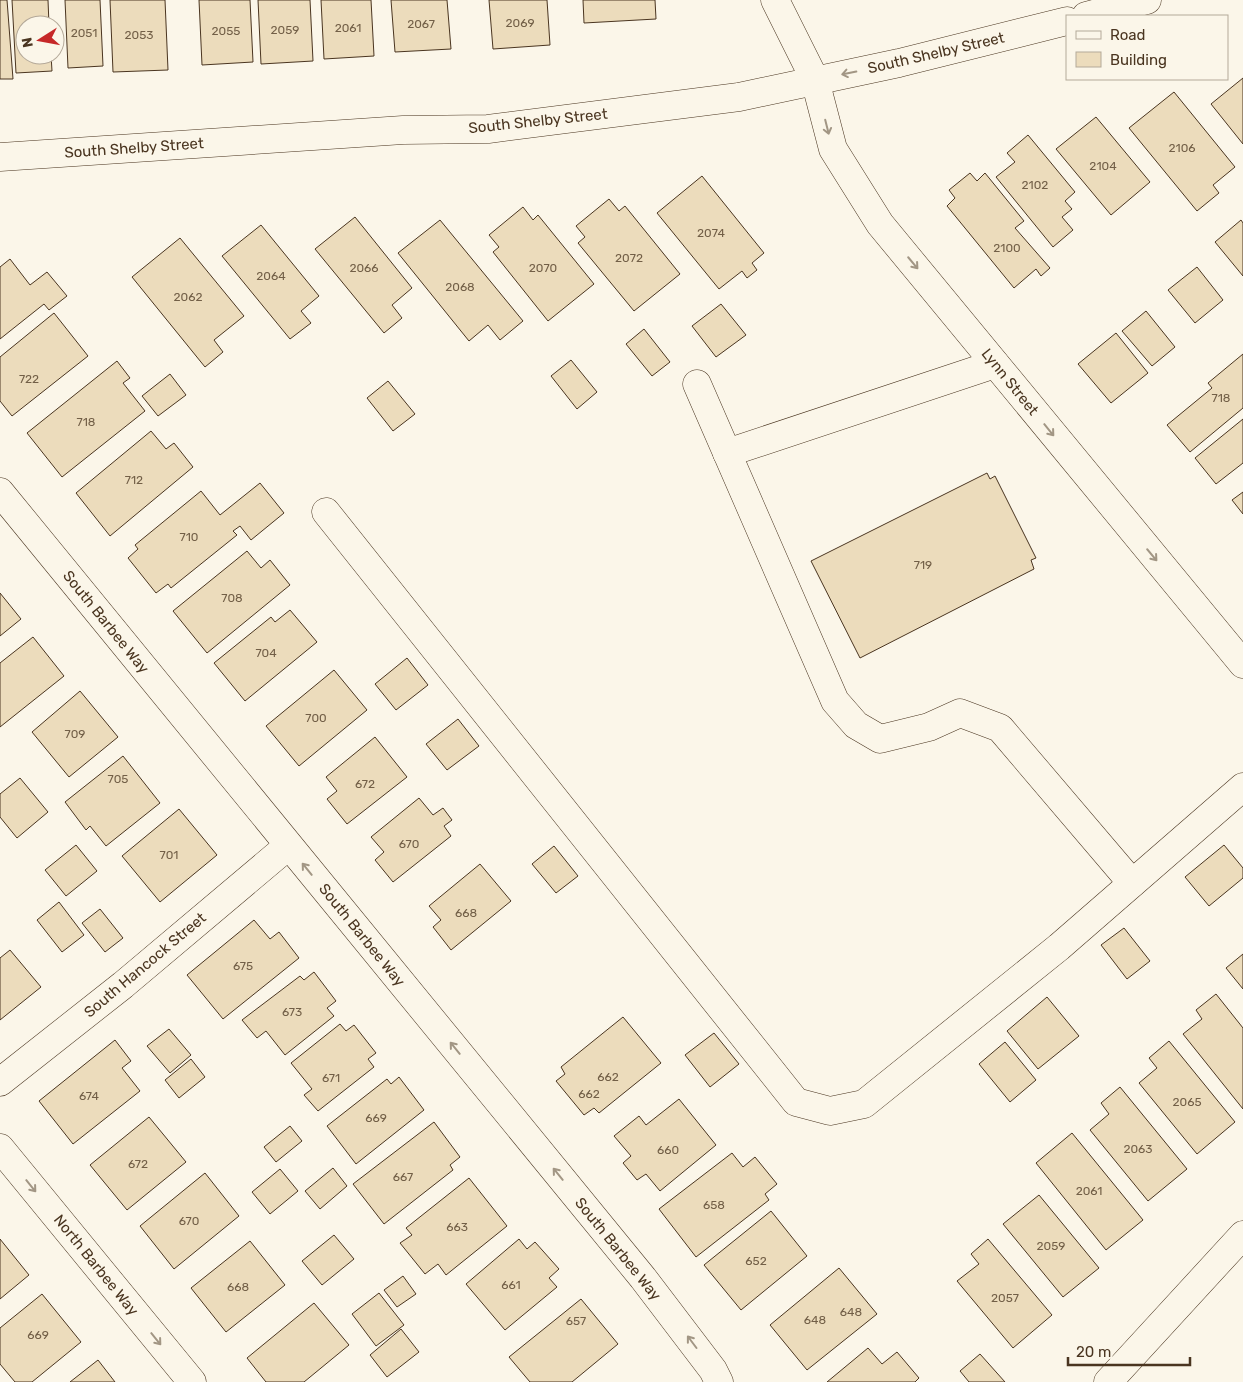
<svg xmlns="http://www.w3.org/2000/svg" width="1243" height="1382" viewBox="0 0 1243 1382" font-family="Rubik,sans-serif">
<style>
.building{fill:#ecdcbc;stroke:#4a3520}
.lines{fill:none;stroke-linecap:round;stroke-linejoin:round}
.street-casing{stroke:#4a3520;stroke-width:29}
.secondary-casing{stroke:#4a3520;stroke-width:29}
.street{stroke:#fbf6e9;stroke-width:28}
.secondary{stroke:#fbf6e9;stroke-width:28}
.oneway{stroke:#a29684}
.labels{text-anchor:middle;stroke-width:4;stroke-linejoin:round;paint-order:stroke}
.number-label{font-size:12px;fill:#725f47}
.street-label{font-size:15px;fill:#4a3520;stroke:#fbf6e9}
</style>
<rect width="100%" height="100%" fill="#fbf6e9"/>
<g class="building">
<polygon points="0,0 7,0 13,79 0,79"/>
<polygon points="12,0 48,0 49,25 25,25 25,55 51,55 52,71 16,73"/>
<polygon points="65,0 100,0 103,66 68,68"/>
<polygon points="110,0 165,0 168,70 113,72"/>
<polygon points="199,0 250,0 253,62 202,65"/>
<polygon points="258,0 310,0 313,61 261,64"/>
<polygon points="321,0 371,0 374,56 324,59"/>
<polygon points="391,0 447,0 451,49 395,52"/>
<polygon points="489,0 547,0 550,45 493,49"/>
<polygon points="583,0 655,0 656,19 584,23"/>
<polygon points="1243,78 1243,144 1211,104"/>
<polygon points="1174,92 1235,167 1213,185 1219,193 1197,211 1129,128"/>
<polygon points="1096,117 1150,182 1111,215 1056,149"/>
<polygon points="1028,135 1075,192 1065,201 1072,209 1062,217 1073,230 1053,247 996,177 1015,162 1007,153"/>
<polygon points="970,173 977,181 985,173 1024,221 1015,228 1050,268 1041,276 1036,269 1014,288 947,206 955,198 949,190"/>
<polygon points="702,176 764,253 752,263 757,270 747,278 742,271 719,289 657,213"/>
<polygon points="609,199 619,211 625,206 680,274 634,311 578,243 585,237 576,226"/>
<polygon points="523,207 533,220 538,215 594,284 548,321 493,252 499,247 489,235"/>
<polygon points="355,217 412,288 392,305 402,318 384,333 315,249"/>
<polygon points="440,220 523,321 500,340 488,325 469,341 398,253"/>
<polygon points="1241,220 1243,223 1243,276 1215,242"/>
<polygon points="261,225 319,296 301,311 311,323 290,339 222,256"/>
<polygon points="180,238 244,316 214,340 223,352 205,367 132,277"/>
<polygon points="10,259 30,285 47,272 67,296 49,310 44,304 0,339 0,267"/>
<polygon points="1197,267 1223,300 1195,323 1168,290"/>
<polygon points="721,304 746,335 716,357 692,326"/>
<polygon points="1146,311 1175,347 1152,366 1122,331"/>
<polygon points="54,313 88,356 12,416 0,401 0,357"/>
<polygon points="644,329 670,362 652,376 626,344"/>
<polygon points="1116,333 1148,373 1111,403 1078,364"/>
<polygon points="1243,354 1243,408 1190,452 1167,425 1212,388 1208,383"/>
<polygon points="571,360 597,392 577,409 551,376"/>
<polygon points="117,361 130,378 123,383 145,411 62,477 27,433"/>
<polygon points="170,374 186,395 158,416 142,396"/>
<polygon points="388,381 415,414 393,431 367,398"/>
<polygon points="1243,419 1243,463 1216,484 1195,458"/>
<polygon points="151,431 166,449 174,443 193,467 110,536 76,493"/>
<polygon points="987,473 990,479 995,476 1036,558 1031,560 1034,569 860,658 811,561"/>
<polygon points="260,483 284,513 251,540 240,526 233,531 237,535 171,588 168,584 156,593 128,558 138,549 135,545 201,491 220,515"/>
<polygon points="1243,492 1243,514 1232,500"/>
<polygon points="247,551 261,568 270,560 290,585 207,653 173,611"/>
<polygon points="0,593 21,619 0,636"/>
<polygon points="290,610 317,642 245,701 214,663 271,617 275,622"/>
<polygon points="33,637 64,676 0,727 0,663"/>
<polygon points="407,658 428,685 396,710 375,684"/>
<polygon points="334,670 367,710 299,766 266,726"/>
<polygon points="80,691 118,737 69,777 32,732"/>
<polygon points="458,719 479,746 447,770 426,744"/>
<polygon points="375,737 407,777 347,824 327,799 337,791 326,777"/>
<polygon points="123,756 160,803 106,846 90,826 86,830 65,802"/>
<polygon points="20,778 48,812 17,838 0,817 0,794"/>
<polygon points="419,798 433,815 443,808 452,820 444,826 451,836 393,882 375,860 384,852 371,837"/>
<polygon points="179,809 217,855 160,902 122,856"/>
<polygon points="76,845 97,871 66,896 45,870"/>
<polygon points="1224,845 1243,868 1243,878 1209,906 1185,877"/>
<polygon points="554,846 578,876 556,893 532,864"/>
<polygon points="480,864 511,901 451,950 433,927 441,920 429,906"/>
<polygon points="59,902 84,935 62,952 37,920"/>
<polygon points="100,909 123,938 105,952 82,923"/>
<polygon points="254,920 270,939 279,932 299,958 223,1019 187,975"/>
<polygon points="1124,928 1150,961 1127,979 1101,945"/>
<polygon points="10,950 41,987 0,1020 0,958"/>
<polygon points="1243,954 1243,989 1226,968"/>
<polygon points="314,972 336,1001 327,1008 334,1016 285,1055 266,1031 257,1038 242,1020 300,976 304,980"/>
<polygon points="1216,994 1243,1028 1243,1109 1183,1034 1202,1019 1196,1010"/>
<polygon points="1047,997 1079,1036 1038,1069 1007,1031"/>
<polygon points="623,1017 661,1063 599,1113 594,1108 584,1115 556,1081 565,1074 561,1067"/>
<polygon points="340,1024 346,1031 354,1025 376,1053 368,1059 374,1067 318,1111 304,1095 312,1089 291,1063"/>
<polygon points="169,1029 191,1055 170,1073 147,1046"/>
<polygon points="714,1033 739,1064 710,1087 685,1055"/>
<polygon points="115,1040 131,1061 122,1068 140,1091 73,1144 39,1101"/>
<polygon points="1169,1041 1235,1122 1197,1154 1139,1083 1157,1068 1149,1058"/>
<polygon points="1005,1042 1036,1080 1010,1102 979,1064"/>
<polygon points="191,1059 205,1077 179,1098 165,1080"/>
<polygon points="399,1077 424,1110 356,1164 327,1126 387,1079 391,1084"/>
<polygon points="1120,1087 1187,1169 1148,1201 1090,1130 1109,1114 1101,1103"/>
<polygon points="679,1099 716,1145 660,1191 646,1174 637,1180 623,1163 631,1156 614,1136 639,1116 646,1125"/>
<polygon points="149,1117 186,1162 127,1210 90,1165"/>
<polygon points="434,1122 460,1157 450,1165 453,1170 384,1224 353,1184"/>
<polygon points="290,1126 302,1141 276,1162 264,1147"/>
<polygon points="1072,1133 1143,1220 1106,1250 1036,1163"/>
<polygon points="732,1153 743,1167 755,1157 777,1184 765,1194 769,1200 696,1257 659,1209"/>
<polygon points="333,1168 347,1186 320,1209 305,1191"/>
<polygon points="280,1169 298,1191 270,1214 252,1192"/>
<polygon points="205,1173 239,1216 174,1269 140,1226"/>
<polygon points="469,1178 507,1226 446,1275 438,1264 425,1274 400,1243 412,1235 406,1228"/>
<polygon points="1039,1195 1099,1268 1063,1297 1003,1224"/>
<polygon points="771,1211 807,1256 741,1310 704,1265"/>
<polygon points="334,1235 354,1259 322,1285 302,1261"/>
<polygon points="0,1239 29,1275 0,1299"/>
<polygon points="519,1239 527,1249 535,1242 559,1269 549,1278 557,1287 505,1330 466,1284"/>
<polygon points="988,1239 1052,1315 1013,1348 957,1281 979,1264 971,1254"/>
<polygon points="250,1241 285,1285 226,1332 191,1288"/>
<polygon points="839,1268 877,1314 807,1370 770,1325"/>
<polygon points="403,1276 416,1294 397,1307 384,1290"/>
<polygon points="379,1293 404,1325 376,1346 352,1314"/>
<polygon points="42,1294 81,1342 32,1382 15,1382 0,1364 0,1328"/>
<polygon points="581,1299 618,1344 572,1382 530,1382 509,1357"/>
<polygon points="314,1303 349,1345 304,1382 266,1382 247,1358"/>
<polygon points="401,1329 419,1352 387,1377 370,1355"/>
<polygon points="868,1348 882,1364 897,1352 919,1378 915,1382 827,1382"/>
<polygon points="980,1354 1005,1382 969,1382 960,1371"/>
<polygon points="98,1360 115,1382 70,1382"/>
</g>
<g class="lines">
<g class="street-casing">
<g id="street">
<polyline points="775,0 815,80"/>
<polyline points="697,384 835,701 856,725 880,739 929,727 960,713 1000,728 1132,883"/>
<polyline points="727,453 995,364"/>
<polyline points="0,492 643,1278 713,1370 719,1382"/>
<polyline points="326,512 796,1102 830,1111 864,1104 1059,947 1243,787"/>
<polyline points="0,1082 123,985 288,846"/>
<polyline points="0,1148 192,1382"/>
</g>
</g>
<g class="secondary-casing">
<g id="secondary">
<polyline points="1086,16 1147,0"/>
<polyline points="815,80 833,149 880,224 1243,664"/>
<polyline points="0,157 403,130 488,129 739,97 899,63 1067,21"/>
<polyline points="1108,1382 1243,1235"/>
</g>
</g>
<use href="#street" class="street"/>
<use href="#secondary" class="secondary"/>
</g>
<defs><path id="oneway-shaft" d="M-6 0H5M1.5-3L5.5 0L1.5 3" fill="none" stroke-width="1.6" stroke-linecap="round" stroke-linejoin="round" transform="scale(1.25)"/></defs>
<g class="oneway">
<use href="#oneway-shaft" transform="translate(849 73) rotate(169)"/>
<use href="#oneway-shaft" transform="translate(827 127) rotate(76)"/>
<use href="#oneway-shaft" transform="translate(913 263) rotate(50)"/>
<use href="#oneway-shaft" transform="translate(1049 430) rotate(51)"/>
<use href="#oneway-shaft" transform="translate(1152 555) rotate(50)"/>
<use href="#oneway-shaft" transform="translate(307 869) rotate(-129)"/>
<use href="#oneway-shaft" transform="translate(455 1048) rotate(-129)"/>
<use href="#oneway-shaft" transform="translate(558 1174) rotate(-129)"/>
<use href="#oneway-shaft" transform="translate(31 1186) rotate(51)"/>
<use href="#oneway-shaft" transform="translate(156 1339) rotate(51)"/>
<use href="#oneway-shaft" transform="translate(692 1342) rotate(-127)"/>
</g>
<g class="labels">
<g class="number-label">
<text x="520" y="27">2069</text>
<text x="421" y="28">2067</text>
<text x="348" y="32">2061</text>
<text x="285" y="34">2059</text>
<text x="226" y="35">2055</text>
<text x="84" y="37">2051</text>
<text x="139" y="39">2053</text>
<text x="1182" y="152">2106</text>
<text x="1103" y="170">2104</text>
<text x="1035" y="189">2102</text>
<text x="711" y="237">2074</text>
<text x="1007" y="252">2100</text>
<text x="629" y="262">2072</text>
<text x="364" y="272">2066</text>
<text x="543" y="272">2070</text>
<text x="271" y="280">2064</text>
<text x="460" y="291">2068</text>
<text x="188" y="301">2062</text>
<text x="29" y="383">722</text>
<text x="1221" y="402">718</text>
<text x="86" y="426">718</text>
<text x="134" y="484">712</text>
<text x="189" y="541">710</text>
<text x="923" y="569">719</text>
<text x="232" y="602">708</text>
<text x="266" y="657">704</text>
<text x="316" y="722">700</text>
<text x="75" y="738">709</text>
<text x="118" y="783">705</text>
<text x="365" y="788">672</text>
<text x="409" y="848">670</text>
<text x="169" y="859">701</text>
<text x="466" y="917">668</text>
<text x="243" y="970">675</text>
<text x="292" y="1016">673</text>
<text x="608" y="1081">662</text>
<text x="331" y="1082">671</text>
<text x="589" y="1098">662</text>
<text x="89" y="1100">674</text>
<text x="1187" y="1106">2065</text>
<text x="376" y="1122">669</text>
<text x="1138" y="1153">2063</text>
<text x="668" y="1154">660</text>
<text x="138" y="1168">672</text>
<text x="403" y="1181">667</text>
<text x="1089" y="1195">2061</text>
<text x="714" y="1209">658</text>
<text x="189" y="1225">670</text>
<text x="457" y="1231">663</text>
<text x="1051" y="1250">2059</text>
<text x="756" y="1265">652</text>
<text x="511" y="1289">661</text>
<text x="238" y="1291">668</text>
<text x="1005" y="1302">2057</text>
<text x="851" y="1316">648</text>
<text x="815" y="1324">648</text>
<text x="576" y="1325">657</text>
<text x="38" y="1339">669</text>
</g>
<g class="street-label">
<text transform="translate(936 53) rotate(-13)" y="5">South Shelby Street</text>
<text transform="translate(538 121) rotate(-6)" y="5">South Shelby Street</text>
<text transform="translate(134 148) rotate(-4)" y="5">South Shelby Street</text>
<text transform="translate(1010 382) rotate(51)" y="5">Lynn Street</text>
<text transform="translate(106 622) rotate(51)" y="5">South Barbee Way</text>
<text transform="translate(362 935) rotate(51)" y="5">South Barbee Way</text>
<text transform="translate(145 965) rotate(-40)" y="5">South Hancock Street</text>
<text transform="translate(618 1249) rotate(51)" y="5">South Barbee Way</text>
<text transform="translate(96 1265) rotate(51)" y="5">North Barbee Way</text>
</g>
</g>
<rect x="1066" y="15" width="162" height="65" fill="#fbf6e9" stroke="#b4a999"/>
<rect x="1076" y="31" width="25" height="8" fill="#fbf6e9" stroke="#b4a999"/>
<text x="1110" y="40" font-size="15" fill="#4a3520">Road</text>
<rect x="1076" y="52" width="25" height="15" fill="#ecdcbc" stroke="#b4a999"/>
<text x="1110" y="65" font-size="15" fill="#4a3520">Building</text>
<g transform="translate(40 40) rotate(259)"><circle r="24" fill="#fbf6e9" stroke="#b4a999"/>
<path d="M0-4L9 19L0 12L-9 19Z" fill="#c62828"/>
<text y="-8" font-size="14" font-weight="bold" text-anchor="middle" fill="#4a3520">N</text>
</g>
<path d="M1068 1357v8h122v-8" fill="none" stroke="#4a3520" stroke-width="2.5"/>
<text x="1076" y="1357" font-size="15" fill="#4a3520" stroke="#fbf6e9" stroke-width="4" paint-order="stroke">20 m</text>
</svg>
